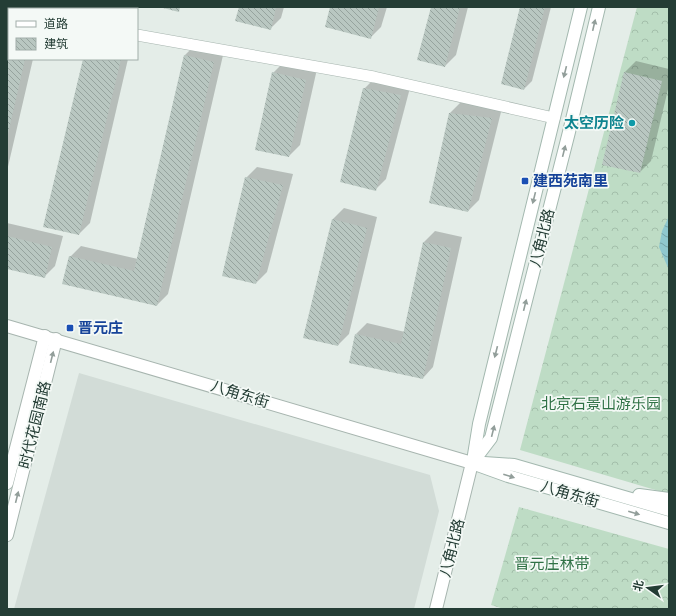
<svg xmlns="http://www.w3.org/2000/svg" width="676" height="616" viewBox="0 0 676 616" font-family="Signika,'Noto Sans SC',sans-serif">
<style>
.built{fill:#d2dcd7}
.forest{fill:url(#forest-crowns)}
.water{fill:url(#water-waves)}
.shadow{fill:#0003}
.building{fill:url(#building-back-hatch)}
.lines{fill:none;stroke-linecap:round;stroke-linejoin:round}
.minor-casing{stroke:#a7b5af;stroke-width:12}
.tertiary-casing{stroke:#a7b5af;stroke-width:14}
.secondary-casing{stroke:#a3b8af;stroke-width:14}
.minor{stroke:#fff;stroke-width:11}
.tertiary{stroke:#fff;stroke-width:12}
.secondary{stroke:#fff;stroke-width:12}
.oneway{fill:#929e9a}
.culture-dot{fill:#0f9aa8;stroke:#f4f9f6;stroke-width:1.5}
.transit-dot{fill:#1a4fb4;stroke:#f4f9f6;stroke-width:1.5}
.labels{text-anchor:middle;stroke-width:3.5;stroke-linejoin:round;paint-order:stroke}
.culture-label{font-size:15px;font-weight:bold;fill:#0d838f;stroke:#f4f9f6;text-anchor:end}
.transit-label{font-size:15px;font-weight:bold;fill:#164399;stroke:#f4f9f6;text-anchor:start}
.street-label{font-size:15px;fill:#243d35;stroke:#f4f9f6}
.park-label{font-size:15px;fill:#307246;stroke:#f4f9f6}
</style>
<defs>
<pattern id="forest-crowns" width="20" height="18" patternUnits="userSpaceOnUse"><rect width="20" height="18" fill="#bedcc5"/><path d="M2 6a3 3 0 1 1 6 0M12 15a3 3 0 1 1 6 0" fill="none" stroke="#a3beaa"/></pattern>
<pattern id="water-waves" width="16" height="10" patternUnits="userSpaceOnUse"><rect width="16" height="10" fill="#8fc8ce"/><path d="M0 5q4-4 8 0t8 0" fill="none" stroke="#75a4a8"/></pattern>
<pattern id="building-back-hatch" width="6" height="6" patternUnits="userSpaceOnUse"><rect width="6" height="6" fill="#b9c7c1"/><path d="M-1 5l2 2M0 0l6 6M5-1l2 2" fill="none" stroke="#96a39e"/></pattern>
</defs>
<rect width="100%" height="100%" fill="#e4ede8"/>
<polygon class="built" points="79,373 430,475 439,511 414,609 14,609"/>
<g class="forest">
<polygon points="637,7 669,7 669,494 520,450"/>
<polygon points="519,507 669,549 669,609 504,609 491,605"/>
</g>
<polygon class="water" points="669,216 669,270 659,247 662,231"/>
<g class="shadow">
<polygon points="240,7 284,7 281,18 270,29"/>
<polygon points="331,7 387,7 381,27 370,38"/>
<polygon points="432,7 468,7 456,55 445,66"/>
<polygon points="521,7 551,7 532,81 524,89"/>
<polygon points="7,26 9,26 9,59 33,59 7,171"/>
<polygon points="196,44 224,51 168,294 157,305 70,257 81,246 138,259 185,55"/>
<polygon points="84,59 128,59 90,223 79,234"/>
<polygon points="636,61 669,69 669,85 651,161 640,172 604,164 625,72"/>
<polygon points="284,62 317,69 300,145 289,156 273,73"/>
<polygon points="375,78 411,84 386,179 375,190 364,89"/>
<polygon points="461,102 502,108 479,200 468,211 450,113"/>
<polygon points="257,167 293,174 267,272 256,283 246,178"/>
<polygon points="344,208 377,217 349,334 338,345 333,219"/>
<polygon points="7,223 63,236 55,266 44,277 7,268"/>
<polygon points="435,231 462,237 433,367 423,378 356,334 367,323 405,332 424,242"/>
</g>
<g class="building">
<polygon points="159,7 180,7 179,12"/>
<polygon points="239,7 276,7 271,30 235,21"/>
<polygon points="330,7 379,7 371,39 325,27"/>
<polygon points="431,7 460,7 445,67 417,60"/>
<polygon points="520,7 545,7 524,90 501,84"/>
<polygon points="7,39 9,39 9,59 25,59 8,134"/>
<polygon points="184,55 214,62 157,306 62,284 69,256 134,271"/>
<polygon points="83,59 121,59 79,235 43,227"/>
<polygon points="272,72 306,80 289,157 255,150"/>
<polygon points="624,72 662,81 640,173 602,165"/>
<polygon points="363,88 401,95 376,191 340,182"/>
<polygon points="449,113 492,118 468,212 429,203"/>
<polygon points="245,177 283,185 256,284 222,276"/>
<polygon points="332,219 367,228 338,346 303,338"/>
<polygon points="7,236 52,247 45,278 7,269"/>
<polygon points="423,242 451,248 423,379 349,363 355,334 401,344"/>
</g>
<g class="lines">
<g class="minor-casing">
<g id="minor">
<polyline points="7,18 9,17"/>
<polyline points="137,35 374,77 554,118"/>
</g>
</g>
<g class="tertiary-casing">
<g id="tertiary">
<polyline points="7,326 472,463 436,609"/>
<polyline points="7,483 45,336"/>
<polyline points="7,535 56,339"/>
</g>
</g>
<g class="secondary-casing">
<g id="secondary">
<polyline points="473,461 479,424 581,7"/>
<polyline points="472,463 491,438 569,132 599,7"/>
<polyline points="472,463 508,476 669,523"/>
<polyline points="484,463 514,465 669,510"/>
<polyline points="639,495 669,499"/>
</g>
</g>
<use href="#minor" class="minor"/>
<use href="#tertiary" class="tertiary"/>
<use href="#secondary" class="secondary"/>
</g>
<defs><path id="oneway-solid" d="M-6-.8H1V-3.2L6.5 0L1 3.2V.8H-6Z"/></defs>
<g class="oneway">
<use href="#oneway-solid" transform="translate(594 25) rotate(-77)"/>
<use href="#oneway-solid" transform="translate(565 72) rotate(104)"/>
<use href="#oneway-solid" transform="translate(564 151) rotate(-76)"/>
<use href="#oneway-solid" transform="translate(534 198) rotate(104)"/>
<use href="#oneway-solid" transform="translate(525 305) rotate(-76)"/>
<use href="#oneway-solid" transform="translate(496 352) rotate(104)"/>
<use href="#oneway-solid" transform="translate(52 357) rotate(-76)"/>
<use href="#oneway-solid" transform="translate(493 431) rotate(-76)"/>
<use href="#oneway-solid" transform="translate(509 476) rotate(18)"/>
<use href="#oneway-solid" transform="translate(17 497) rotate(-76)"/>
<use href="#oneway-solid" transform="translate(634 513) rotate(16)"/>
</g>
<circle class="culture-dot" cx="632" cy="123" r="4"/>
<g class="transit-dot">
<rect x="521" y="177" width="8" height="8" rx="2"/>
<rect x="66" y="324" width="8" height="8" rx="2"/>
</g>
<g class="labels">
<g class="culture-label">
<text x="624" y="128">太空历险</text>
</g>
<g class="transit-label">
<text x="533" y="186">建西苑南里</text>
<text x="78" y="333">晋元庄</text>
</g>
<g class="street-label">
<text transform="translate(542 238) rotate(-76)" y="5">八角北路</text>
<text transform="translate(240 394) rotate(17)" y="5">八角东街</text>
<text transform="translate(35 425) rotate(-76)" y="5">时代花园南路</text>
<text transform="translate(570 494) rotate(16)" y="5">八角东街</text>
<text transform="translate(452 548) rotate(-76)" y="5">八角北路</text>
</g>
<g class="park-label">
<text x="601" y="409">北京石景山游乐园</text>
<text x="552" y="569">晋元庄林带</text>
</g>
</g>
<rect width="676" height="616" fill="none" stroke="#243d35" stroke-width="16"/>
<rect x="8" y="8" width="130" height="52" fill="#f4f9f6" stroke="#a1aea9"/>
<rect x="16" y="21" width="20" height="6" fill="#ffffff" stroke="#a1aea9"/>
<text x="44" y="28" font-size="12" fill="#243d35">道路</text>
<rect x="16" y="38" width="20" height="12" fill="url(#building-back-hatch)" stroke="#a1aea9"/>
<text x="44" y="48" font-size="12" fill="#243d35">建筑</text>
<g transform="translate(648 588) rotate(284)" stroke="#f4f9f6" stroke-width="3" paint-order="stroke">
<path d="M0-3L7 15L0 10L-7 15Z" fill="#243d35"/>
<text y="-6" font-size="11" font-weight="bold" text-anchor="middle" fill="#243d35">北</text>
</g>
</svg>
